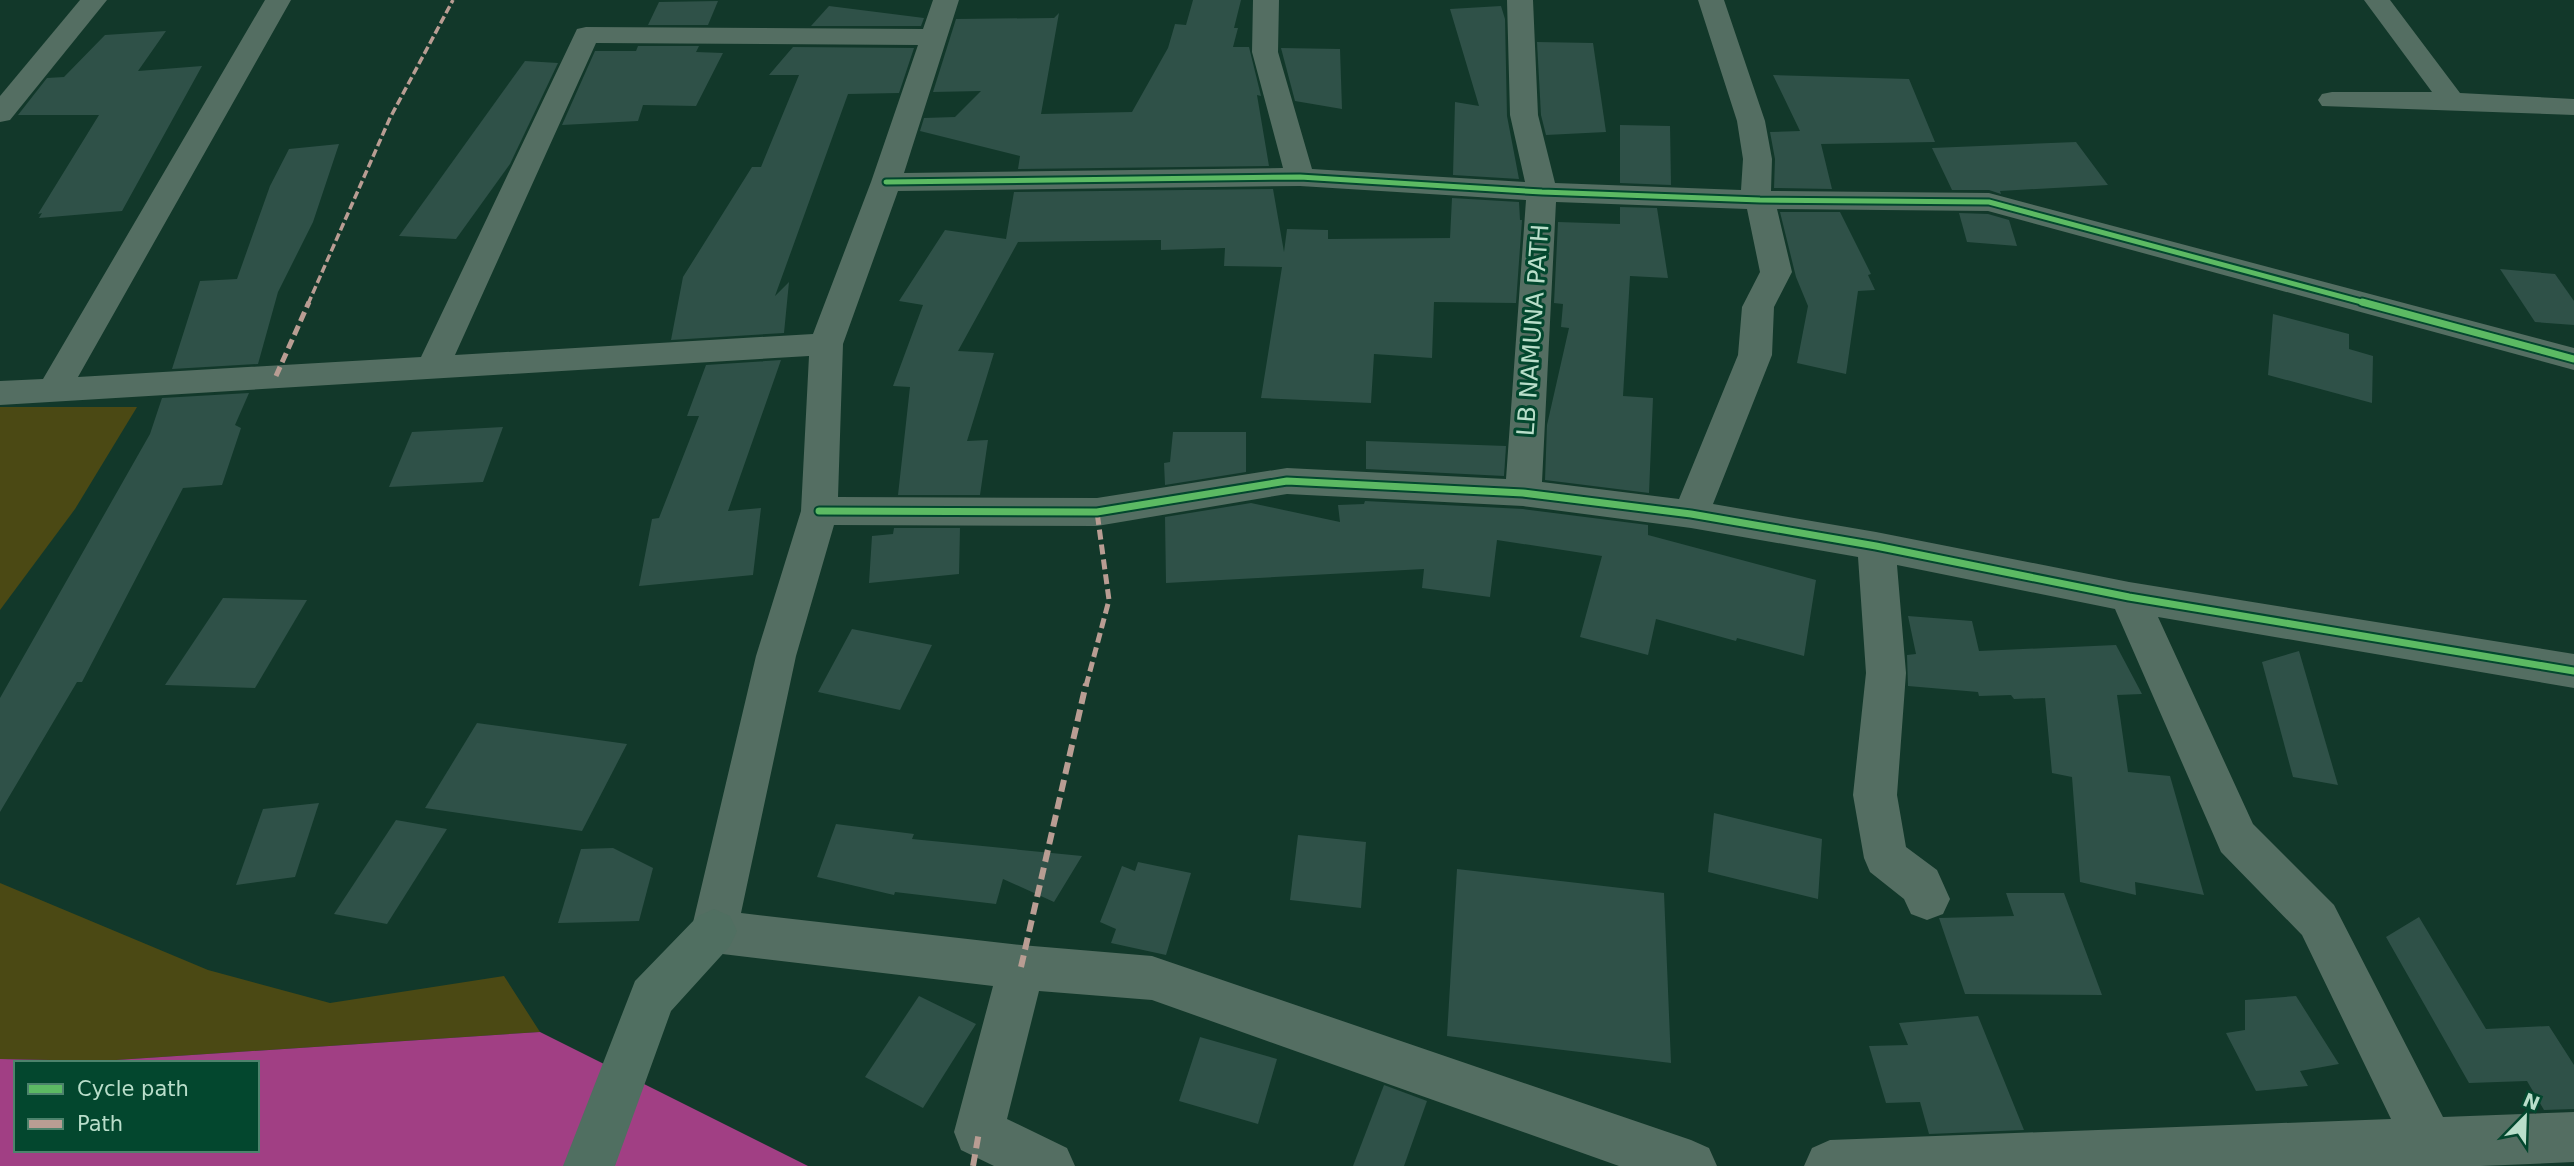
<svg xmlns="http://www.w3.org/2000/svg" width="2574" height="1166" viewBox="0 0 2574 1166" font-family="'DejaVu Sans',sans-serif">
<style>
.green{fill:#4b4914}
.water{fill:#a13f84;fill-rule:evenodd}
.building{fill:#2f5148}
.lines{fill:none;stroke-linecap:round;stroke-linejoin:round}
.street{fill:#546e62;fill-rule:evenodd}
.secondary{fill:#506f61;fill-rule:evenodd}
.quiet-far2{stroke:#b99d93;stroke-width:3.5;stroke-dasharray:8 3.5;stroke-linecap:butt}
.quiet-far1{stroke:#b99d93;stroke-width:5;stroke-dasharray:10 5;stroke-linecap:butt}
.quiet{stroke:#b99d93;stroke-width:6;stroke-dasharray:12 6;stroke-linecap:butt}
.cycleway-far1-casing{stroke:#03472e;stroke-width:9}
.cycleway-casing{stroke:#03472e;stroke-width:11}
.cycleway-far1{stroke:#5cba63;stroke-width:5}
.cycleway{stroke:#5cba63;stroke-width:7}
.labels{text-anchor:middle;stroke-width:6;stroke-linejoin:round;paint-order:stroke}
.street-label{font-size:24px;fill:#b9deca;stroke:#03472e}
</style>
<rect width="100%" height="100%" fill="#12382a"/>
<g class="green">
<polygon points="0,407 137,407 75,509 0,610"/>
<polygon points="0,883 208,970 330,1003 504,976 540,1032 101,1061 0,1059"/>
</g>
<path class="water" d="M540,1032L808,1166H0V1059L101,1061ZM16,1063H257V1150H16Z"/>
<g class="building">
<polygon points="1193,0 1241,0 1234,28 1238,28 1233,47 1249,47 1261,96 1257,95 1269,166 1018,169 1020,156 920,131 924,118 955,117 981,91 933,92 956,19 1054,18 1059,13 1041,114 1132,112 1168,48 1175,24 1186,25"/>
<polygon points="718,1 708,25 648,25 659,2"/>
<polygon points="829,6 924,18 921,26 811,26"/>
<polygon points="1501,6 1505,19 1507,116 1519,179 1453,175 1455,102 1479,106 1450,9"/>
<polygon points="166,31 138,71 202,66 122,211 39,218 42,213 38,214 99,115 18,115 47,78 64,77 105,35"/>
<polygon points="1537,42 1593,43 1606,132 1546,135 1541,115"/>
<polygon points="638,46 699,46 696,52 723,53 696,106 643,105 638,121 562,125 595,51 636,51"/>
<polygon points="793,47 914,48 899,93 848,94 775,296 789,282 784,333 671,340 683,277 752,167 761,167 799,75 769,75"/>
<polygon points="1281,48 1340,49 1342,109 1295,101"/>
<polygon points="525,61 558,63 510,164 456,239 399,236"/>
<polygon points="1773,75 1909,79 1935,142 1821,144 1832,189 1774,188 1775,159 1770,132 1800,131"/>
<polygon points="1620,125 1670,126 1671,185 1620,183"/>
<polygon points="2076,142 2108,185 2000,191 2001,194 1989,190 1952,190 1932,148"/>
<polygon points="339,144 313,222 278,292 258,364 172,369 200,281 237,279 270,186 289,149"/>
<polygon points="1273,189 1284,252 1287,229 1328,230 1328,239 1450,238 1452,198 1519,202 1520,220 1522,220 1516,303 1434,302 1432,358 1374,354 1371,403 1261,398 1282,267 1224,266 1225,248 1161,250 1161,240 1018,242 958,351 994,353 967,441 988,440 980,495 898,495 910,387 893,386 923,305 899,301 945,230 1006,239 1014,192"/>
<polygon points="1620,207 1657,208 1668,278 1630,276 1623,396 1653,398 1649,493 1545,480 1547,425 1569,328 1561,327 1563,304 1554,303 1558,222 1620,224"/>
<polygon points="1780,212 1840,212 1871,274 1868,275 1875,290 1858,291 1846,374 1797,363 1808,306 1796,277"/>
<polygon points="1959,213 1988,214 2009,220 2017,246 1967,242"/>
<polygon points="2500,269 2555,274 2574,301 2574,325 2535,322"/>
<polygon points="2273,314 2349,334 2349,349 2373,356 2372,403 2268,375"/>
<polygon points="781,360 728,511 761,508 753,575 639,586 652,519 659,518 699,416 687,416 706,365"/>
<polygon points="249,393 235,425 241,428 222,485 183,488 82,682 77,682 0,812 0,698 150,434 162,398"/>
<polygon points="503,427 483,482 389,487 412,432"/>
<polygon points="1173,432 1246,432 1246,472 1165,485 1164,463 1170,462"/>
<polygon points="1366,441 1506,446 1504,476 1366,469"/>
<polygon points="1365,501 1523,509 1648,525 1648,535 1816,580 1804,656 1737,638 1736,641 1656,619 1648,655 1580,637 1602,556 1497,540 1490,597 1422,588 1424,569 1166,583 1165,517 1251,503 1340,522 1338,505 1364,504"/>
<polygon points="894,528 960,528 959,574 869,583 872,536 893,534"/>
<polygon points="223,598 307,600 255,688 165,685"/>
<polygon points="1908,616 1972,621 1979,651 2116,645 2142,694 2117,695 2128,772 2170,776 2204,895 2135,882 2136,895 2080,882 2072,777 2052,773 2045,698 2014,699 2011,695 1979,696 1978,692 1908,686 1907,655 1916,654"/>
<polygon points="852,629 932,645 900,710 818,692"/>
<polygon points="2299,651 2338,785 2293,777 2262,662"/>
<polygon points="477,723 627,744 582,831 425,808"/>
<polygon points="319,803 295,877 236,885 263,809"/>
<polygon points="1714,813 1822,839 1818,899 1708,872"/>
<polygon points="396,820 447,829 387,924 334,914"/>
<polygon points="836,824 914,834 912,839 1082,856 1054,902 1003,879 996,904 895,892 894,895 817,877"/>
<polygon points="1298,835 1366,842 1361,908 1290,900"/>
<polygon points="613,848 653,868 639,921 558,923 581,849"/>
<polygon points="1138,862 1191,873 1166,955 1111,943 1116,929 1100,922 1122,866 1135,871"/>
<polygon points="1457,869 1664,893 1671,1063 1447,1036"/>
<polygon points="2006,893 2064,893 2102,995 1965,994 1939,918 2014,916"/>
<polygon points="2419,917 2486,1029 2549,1026 2574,1065 2574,1109 2544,1110 2527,1081 2469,1083 2386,937"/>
<polygon points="919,996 976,1024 923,1108 865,1077"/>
<polygon points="2296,996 2339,1064 2300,1071 2308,1086 2256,1091 2226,1033 2245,1030 2245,1000"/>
<polygon points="1978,1016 2024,1130 1929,1134 1920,1102 1886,1103 1869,1046 1908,1045 1899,1023"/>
<polygon points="1200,1037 1277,1059 1258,1124 1179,1101"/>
<polygon points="1384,1085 1427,1101 1404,1166 1353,1166"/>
</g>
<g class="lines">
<g class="street">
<polygon points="80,0 107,0 10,120 0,122 0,96"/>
<path d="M265,0H291L78,377L421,357L577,29L586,27L923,29L933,0H959L904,173L1283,168L1252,52L1253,0H1279L1278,52L1312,169L1525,182L1510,115L1507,0H1533L1538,115L1555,183L1741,190L1743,159L1737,121L1698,0H1724L1765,121L1772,159L1771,191L1989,193L2574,348V370L1988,211L1777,209L1792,272L1774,307L1772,355L1713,504L1876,532L2129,582L2574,654V688L2158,617L2253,824L2334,905L2443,1117L2574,1112V1162L2481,1166H1804L1812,1148L1830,1140L2391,1119L2302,935L2221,852L2115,609L1897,565L1906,673L1897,795L1906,847L1937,870L1950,899L1943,914L1927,920L1911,914L1904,899L1870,872L1864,858L1853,795L1866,673L1858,557L1691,528L1523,506L1287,494L1097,526L834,525L796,656L741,913L1021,945L1152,956L1691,1140L1709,1148L1717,1166H1619L1152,1000L1039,991L1007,1119L1067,1148L1075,1166H994L961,1150L954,1132L993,986L714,953L698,946L691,931L756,656L801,511L809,356L0,405V381L43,379ZM596,43L918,45L871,182L813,334L455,355ZM1300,186L1526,200L1506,479L1287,468L1097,498L838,497L843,344L898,191ZM1556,202L1747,209L1760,272L1742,307L1738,355L1679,499L1542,482Z"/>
<polygon points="2364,0 2390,0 2460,93 2574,99 2574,115 2322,106 2318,100 2322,94 2332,92 2432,92"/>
</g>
<polygon class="secondary" points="714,909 730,916 737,931 730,946 671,1011 615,1166 563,1166 635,981 698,916"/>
<polyline class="quiet-far2" points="308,304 390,118 453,0"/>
<g class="quiet-far1">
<polyline points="276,376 309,302"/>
<polyline points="1086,686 1109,600 1097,512"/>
</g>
<g class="quiet">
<polyline points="1021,967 1086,684"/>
<polyline points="973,1166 979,1132"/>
</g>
<g class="cycleway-far1-casing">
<polyline id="cycleway-far1" points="886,182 1300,177 1542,192 1760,200 1989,202 2369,304"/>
</g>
<g class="cycleway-casing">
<g id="cycleway">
<polyline points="2362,302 2574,359"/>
<polyline points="819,511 1097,512 1287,481 1523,493 1691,514 1876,546 2129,597 2574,671"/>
</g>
</g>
<use href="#cycleway-far1" class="cycleway-far1"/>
<use href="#cycleway" class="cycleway"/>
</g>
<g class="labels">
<g class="street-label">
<text transform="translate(1533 330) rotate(-86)" y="8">LB NAMUNA PATH</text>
</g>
</g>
<rect x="14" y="1061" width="245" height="91" fill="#03472e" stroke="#4c836c" stroke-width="2"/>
<rect x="28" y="1084" width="35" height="10" fill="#5cba63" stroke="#4c836c" stroke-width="2"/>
<text x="77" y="1096" font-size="21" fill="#b9deca">Cycle path</text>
<rect x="28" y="1119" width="35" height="10" fill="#b99d93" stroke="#4c836c" stroke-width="2"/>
<text x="77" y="1131" font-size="21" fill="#b9deca">Path</text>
<g transform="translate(2525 1117) rotate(23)" stroke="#03472e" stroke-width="5" paint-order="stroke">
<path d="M0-5L12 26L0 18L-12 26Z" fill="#b9deca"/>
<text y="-10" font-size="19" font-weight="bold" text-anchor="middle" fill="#b9deca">N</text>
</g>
</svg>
